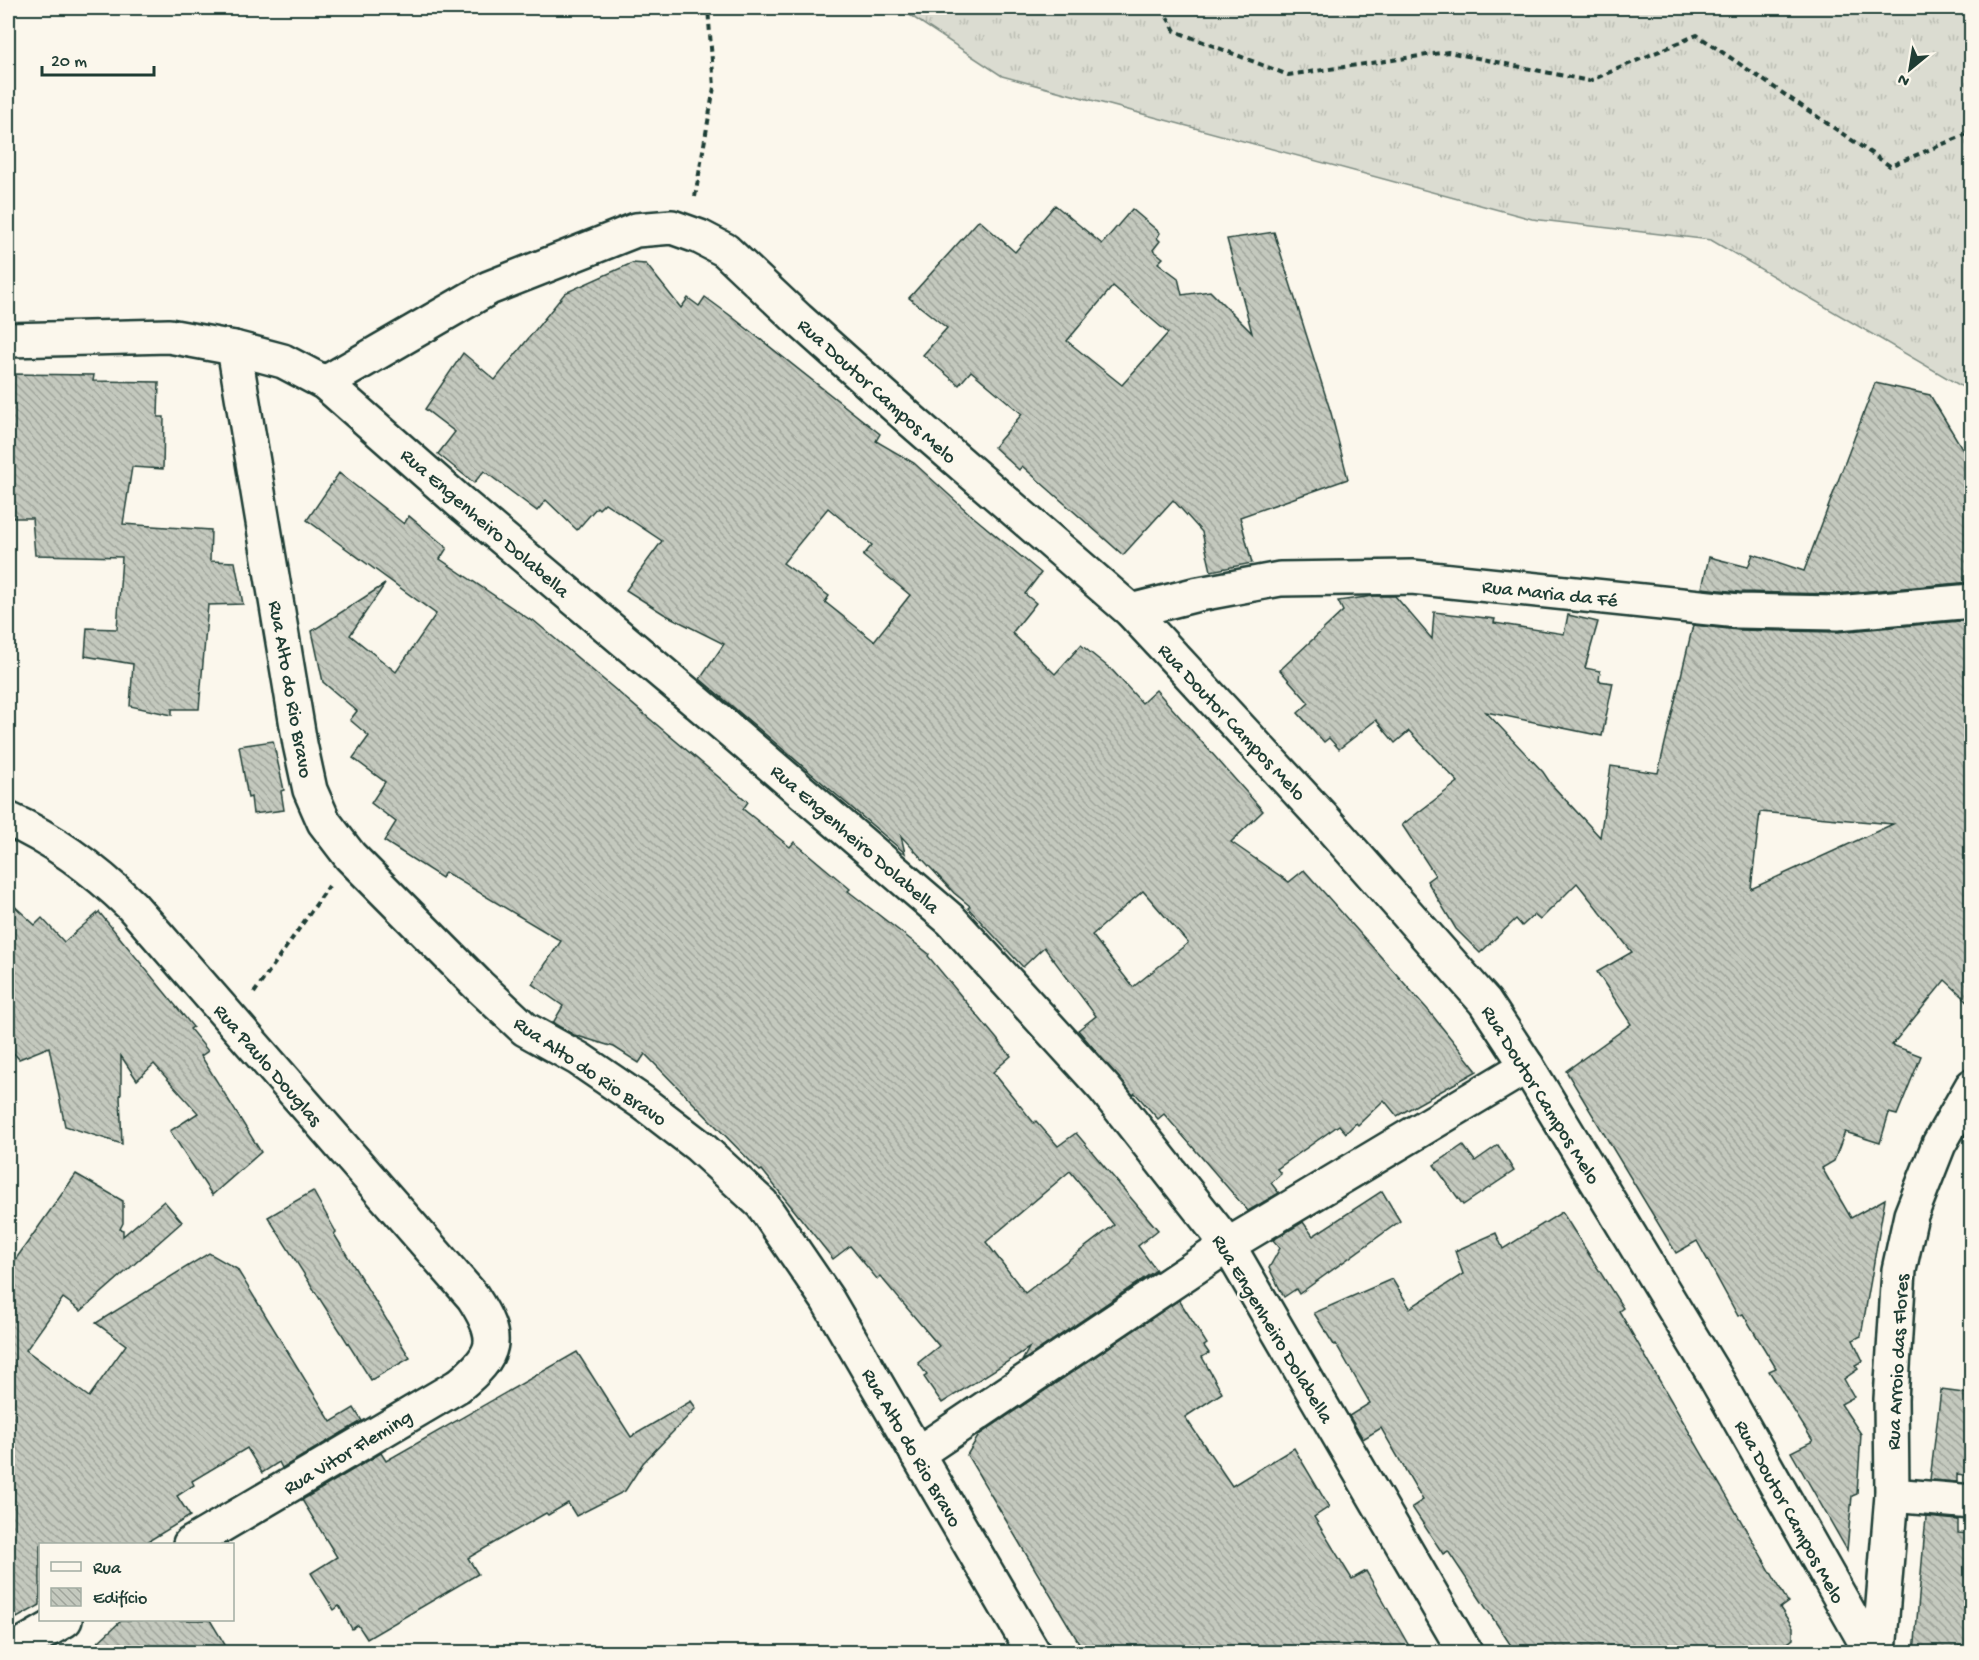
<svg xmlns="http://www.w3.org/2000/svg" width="1979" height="1660" viewBox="0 0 1979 1660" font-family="'Gochi Hand',sans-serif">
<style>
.grass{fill:url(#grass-tufts);stroke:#7d8c82;stroke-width:1.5}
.building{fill:url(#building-back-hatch);stroke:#1f3d34;stroke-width:1.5;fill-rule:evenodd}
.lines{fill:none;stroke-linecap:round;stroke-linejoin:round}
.minor-casing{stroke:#1f3d34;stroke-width:38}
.path{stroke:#1f3d34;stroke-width:4;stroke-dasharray:6 4.5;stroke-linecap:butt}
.minor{stroke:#fbf7ec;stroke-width:33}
.labels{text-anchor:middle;stroke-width:5;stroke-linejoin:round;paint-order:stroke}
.street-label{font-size:20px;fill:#1f3d34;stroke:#fbf7ec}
</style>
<defs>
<pattern id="grass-tufts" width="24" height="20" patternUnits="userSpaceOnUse" patternTransform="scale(1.5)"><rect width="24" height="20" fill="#dbdcd1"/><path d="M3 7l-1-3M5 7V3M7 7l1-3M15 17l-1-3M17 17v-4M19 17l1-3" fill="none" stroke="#bcbeb4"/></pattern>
<pattern id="building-back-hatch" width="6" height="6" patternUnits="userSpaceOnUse" patternTransform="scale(1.5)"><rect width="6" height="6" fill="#c4c9be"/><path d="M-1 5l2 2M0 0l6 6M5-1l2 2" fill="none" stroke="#9fa49b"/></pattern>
</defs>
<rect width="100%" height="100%" fill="#fbf7ec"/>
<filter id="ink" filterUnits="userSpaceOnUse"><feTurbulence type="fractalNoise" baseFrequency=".0167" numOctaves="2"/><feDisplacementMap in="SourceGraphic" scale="12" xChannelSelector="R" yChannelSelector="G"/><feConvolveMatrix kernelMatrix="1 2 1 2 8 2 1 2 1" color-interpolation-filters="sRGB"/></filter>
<g filter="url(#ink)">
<polygon class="grass" points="899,8 1971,8 1971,392 1711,240 1532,219 1002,76"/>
<g class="building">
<path d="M1055,205L1102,244L1132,209L1160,233L1157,238L1160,241L1153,250L1163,258L1158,263L1178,278L1182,295L1210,291L1252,333L1227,239L1274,232L1331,413L1348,479L1240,517L1252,563L1211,571L1202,532L1173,500L1123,555L1022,466L1019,470L994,447L1022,414L971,371L959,385L923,355L947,328L909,298L979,220L1015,252ZM1113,286L1168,333L1122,385L1067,341Z"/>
<path d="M632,263L646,264L681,308L688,298L699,306L705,297L731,316L880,434L876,441L914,463L970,514L1041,573L1025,594L1036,603L1012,633L1055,674L1081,645L1113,671L1142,703L1156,690L1263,811L1231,842L1289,882L1304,870L1428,1010L1477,1071L1397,1116L1384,1100L1358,1125L1356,1123L1346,1133L1339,1125L1277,1169L1281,1174L1271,1183L1279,1193L1248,1211L1164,1114L1158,1119L1135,1093L1133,1095L1078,1030L1096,1016L1044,947L1023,967L968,908L970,906L954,893L901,836L905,853L700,679L724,644L664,614L626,590L662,541L605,503L599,509L597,507L577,530L546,500L537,511L484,471L474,483L438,454L455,432L425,409L463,353L495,380L565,293ZM828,508L872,545L863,556L910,595L874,641L825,602L829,596L783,563ZM1143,891L1188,943L1133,987L1092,935Z"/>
<polygon points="8,374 94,375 93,381 159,382 158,417 164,417 163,469 132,467 123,524 211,530 210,561 235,562 243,604 208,605 199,709 172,709 172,715 130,706 133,664 85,656 87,628 117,629 122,557 35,555 32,518 13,518 8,469"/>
<polygon points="1875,383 1930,395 1971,463 1971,582 1836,594 1739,592 1702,588 1709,557 1748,567 1753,554 1804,571"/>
<path d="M339,473L404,524L409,516L447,548L440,559L532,621L533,620L748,802L743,809L790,847L794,842L850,889L848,891L929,954L928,956L1011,1056L993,1072L1034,1123L1036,1121L1058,1146L1076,1133L1158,1230L1138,1246L1156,1270L1022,1361L1029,1348L942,1403L924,1377L927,1375L918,1363L939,1346L880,1276L877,1279L850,1246L833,1259L762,1170L760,1171L645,1054L639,1063L614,1047L574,1035L553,1023L563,1006L532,984L561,941L445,872L442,878L384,841L396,822L371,803L385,782L353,758L369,736L350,720L357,711L323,682L312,631L385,584L350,635L396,672L436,614L307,520ZM1070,1171L1114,1225L1025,1293L986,1242Z"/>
<path d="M1373,596H1395L1432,639L1434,612L1495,619L1494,623L1564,634L1568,615L1598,622L1585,668L1600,671L1599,681L1613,683L1602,736L1486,712L1543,772L1551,784L1600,837L1611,766L1658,773L1693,625L1738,630L1837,632L1971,620V1004L1945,980L1892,1045L1921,1056L1897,1115L1889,1113L1880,1143L1845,1132L1834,1161L1822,1168L1851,1218L1885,1199L1861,1336L1853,1340L1863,1361L1855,1365L1858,1369L1844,1379L1854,1397L1841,1404L1861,1434L1857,1494L1852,1496L1847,1550L1791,1452L1813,1441L1769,1371L1776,1368L1743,1314L1738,1316L1697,1241L1676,1253L1566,1071L1631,1024L1597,972L1632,952L1577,883L1540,920L1534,915L1522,926L1516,919L1480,953L1456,929L1427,881L1435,875L1402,825L1458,782L1409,731L1395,743L1376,720L1339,749L1329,738L1324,742L1298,713L1309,703L1280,670L1343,611L1338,601ZM1760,812L1893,824L1751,889Z"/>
<polygon points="273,741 284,790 281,791 284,810 253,814 251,797 248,798 239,746"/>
<polygon points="8,900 35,925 42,918 64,942 99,912 193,1027 190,1029 208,1051 201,1056 261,1152 212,1195 170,1131 198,1113 154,1064 137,1080 121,1056 121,1094 120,1096 122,1144 65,1126 49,1047 19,1059 8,1047"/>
<polygon points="1463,1145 1475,1161 1498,1145 1514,1171 1463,1205 1434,1165"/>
<polygon points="76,1174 123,1201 123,1223 120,1229 123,1230 123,1236 164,1201 182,1222 81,1311 63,1298 26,1350 89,1397 126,1345 96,1323 209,1253 237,1269 331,1422 354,1408 362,1421 282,1468 279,1462 262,1473 247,1448 192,1481 194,1485 177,1496 190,1516 142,1545 40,1545 40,1605 17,1618 8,1599 8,1270"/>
<polygon points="313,1191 336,1232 334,1234 410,1358 371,1380 268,1217"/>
<polygon points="1382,1191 1400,1221 1299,1294 1296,1289 1284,1297 1269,1268 1280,1248 1273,1240 1303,1222 1313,1236"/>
<polygon points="1562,1212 1623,1308 1619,1311 1788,1602 1780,1608 1793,1627 1793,1639 1774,1653 1516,1653 1448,1551 1443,1554 1412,1507 1423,1500 1381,1428 1363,1439 1349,1416 1370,1403 1336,1344 1334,1345 1314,1313 1392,1279 1410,1308 1463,1274 1455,1251 1496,1233 1503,1249"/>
<polygon points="1179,1300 1207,1344 1204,1346 1209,1353 1202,1357 1222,1393 1185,1417 1232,1486 1294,1448 1329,1507 1314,1517 1352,1579 1366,1571 1413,1653 1085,1653 967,1455 979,1435"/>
<polygon points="577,1352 631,1437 691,1401 696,1408 643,1463 625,1491 576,1516 568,1503 548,1515 546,1513 468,1558 478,1574 367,1639 358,1625 352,1629 339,1606 334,1610 311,1573 337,1557 302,1500 381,1453 386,1461"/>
<polygon points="1941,1390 1971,1394 1971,1476 1957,1474 1957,1482 1930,1480"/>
<polygon points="1926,1517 1958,1520 1958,1533 1971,1534 1971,1648 1959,1646 1960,1653 1914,1653"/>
<polygon points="122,1620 210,1620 230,1653 86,1653"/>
</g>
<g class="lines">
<g class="minor-casing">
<g id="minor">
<polyline points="8,340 169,336 234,348 283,361 325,383 461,503 723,724 951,920 1105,1089 1228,1245 1465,1652"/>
<polyline points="234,348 300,744 310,790 324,822 350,856 478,985 525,1029 579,1059 642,1102 699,1146 762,1204 827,1299 1033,1652"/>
<polyline points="325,383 489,288 636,230 672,227 700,237 725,250 798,319 912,421 1131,611 1322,817 1485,1002 1527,1066 1713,1373 1871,1652"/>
<polyline points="1131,611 1194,595 1280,579 1412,577 1738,611 1837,613 1972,601"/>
<path d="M8,819C53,839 96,871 132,906L473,1297C501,1340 497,1354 458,1386L190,1544"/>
<polyline points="917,1454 1228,1245 1527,1066"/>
<polyline points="1892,1495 1972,1502"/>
<polyline points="10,1652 65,1620"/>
<polyline points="1879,1652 1892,1495 1891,1399 1899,1270 1911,1215 1939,1144 1972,1086"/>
</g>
</g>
<g class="path">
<polyline points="1162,8 1175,31 1288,75 1448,52 1589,81 1697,35 1890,166 1972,132"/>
<polyline points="695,197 714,87 708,8"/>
<polyline points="254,993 329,886"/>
</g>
<use href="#minor" class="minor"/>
</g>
</g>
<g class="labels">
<g class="street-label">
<text transform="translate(878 390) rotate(42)" y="7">Rua Doutor Campos Melo</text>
<text transform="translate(486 522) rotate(41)" y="7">Rua Engenheiro Dolabella</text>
<text transform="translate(1550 592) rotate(6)" y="7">Rua Maria da Fé</text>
<text transform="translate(292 689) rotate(80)" y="7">Rua Alto do Rio Bravo</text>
<text transform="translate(1233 721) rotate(47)" y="7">Rua Doutor Campos Melo</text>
<text transform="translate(856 838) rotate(41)" y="7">Rua Engenheiro Dolabella</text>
<text transform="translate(269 1064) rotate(49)" y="7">Rua Paulo Douglas</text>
<text transform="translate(591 1070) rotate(34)" y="7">Rua Alto do Rio Bravo</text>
<text transform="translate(1542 1094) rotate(58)" y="7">Rua Doutor Campos Melo</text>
<text transform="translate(1274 1328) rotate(59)" y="7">Rua Engenheiro Dolabella</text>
<text transform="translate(1896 1362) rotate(-87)" y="7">Rua Arroio das Flores</text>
<text transform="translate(913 1447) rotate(60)" y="7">Rua Alto do Rio Bravo</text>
<text transform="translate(347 1451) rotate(-31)" y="7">Rua Vitor Fleming</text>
<text transform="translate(1791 1511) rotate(61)" y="7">Rua Doutor Campos Melo</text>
</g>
</g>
<rect width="1979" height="1660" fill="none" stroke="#fbf7ec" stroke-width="30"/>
<rect x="15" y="15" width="1949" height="1630" fill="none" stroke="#1f3d34" stroke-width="2" filter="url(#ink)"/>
<rect x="39" y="1543" width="195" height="78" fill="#fbf7ec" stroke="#a3ada2" stroke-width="1.5"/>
<rect x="51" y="1562" width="30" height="9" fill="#fbf7ec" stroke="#a3ada2" stroke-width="1.5"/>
<text x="93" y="1573" font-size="18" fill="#1f3d34">Rua</text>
<rect x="51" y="1588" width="30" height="18" fill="url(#building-back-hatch)" stroke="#a3ada2" stroke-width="1.5"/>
<text x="93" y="1603" font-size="18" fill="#1f3d34">Edifício</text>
<g transform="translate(1910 69) rotate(210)" stroke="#fbf7ec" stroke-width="4.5" paint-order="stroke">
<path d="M0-4.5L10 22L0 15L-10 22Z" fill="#1f3d34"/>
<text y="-9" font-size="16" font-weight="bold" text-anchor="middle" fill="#1f3d34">N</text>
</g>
<path d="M42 66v9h112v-9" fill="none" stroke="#1f3d34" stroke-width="3"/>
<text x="51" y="66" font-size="18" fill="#1f3d34" stroke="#fbf7ec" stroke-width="4.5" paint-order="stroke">20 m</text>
</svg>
